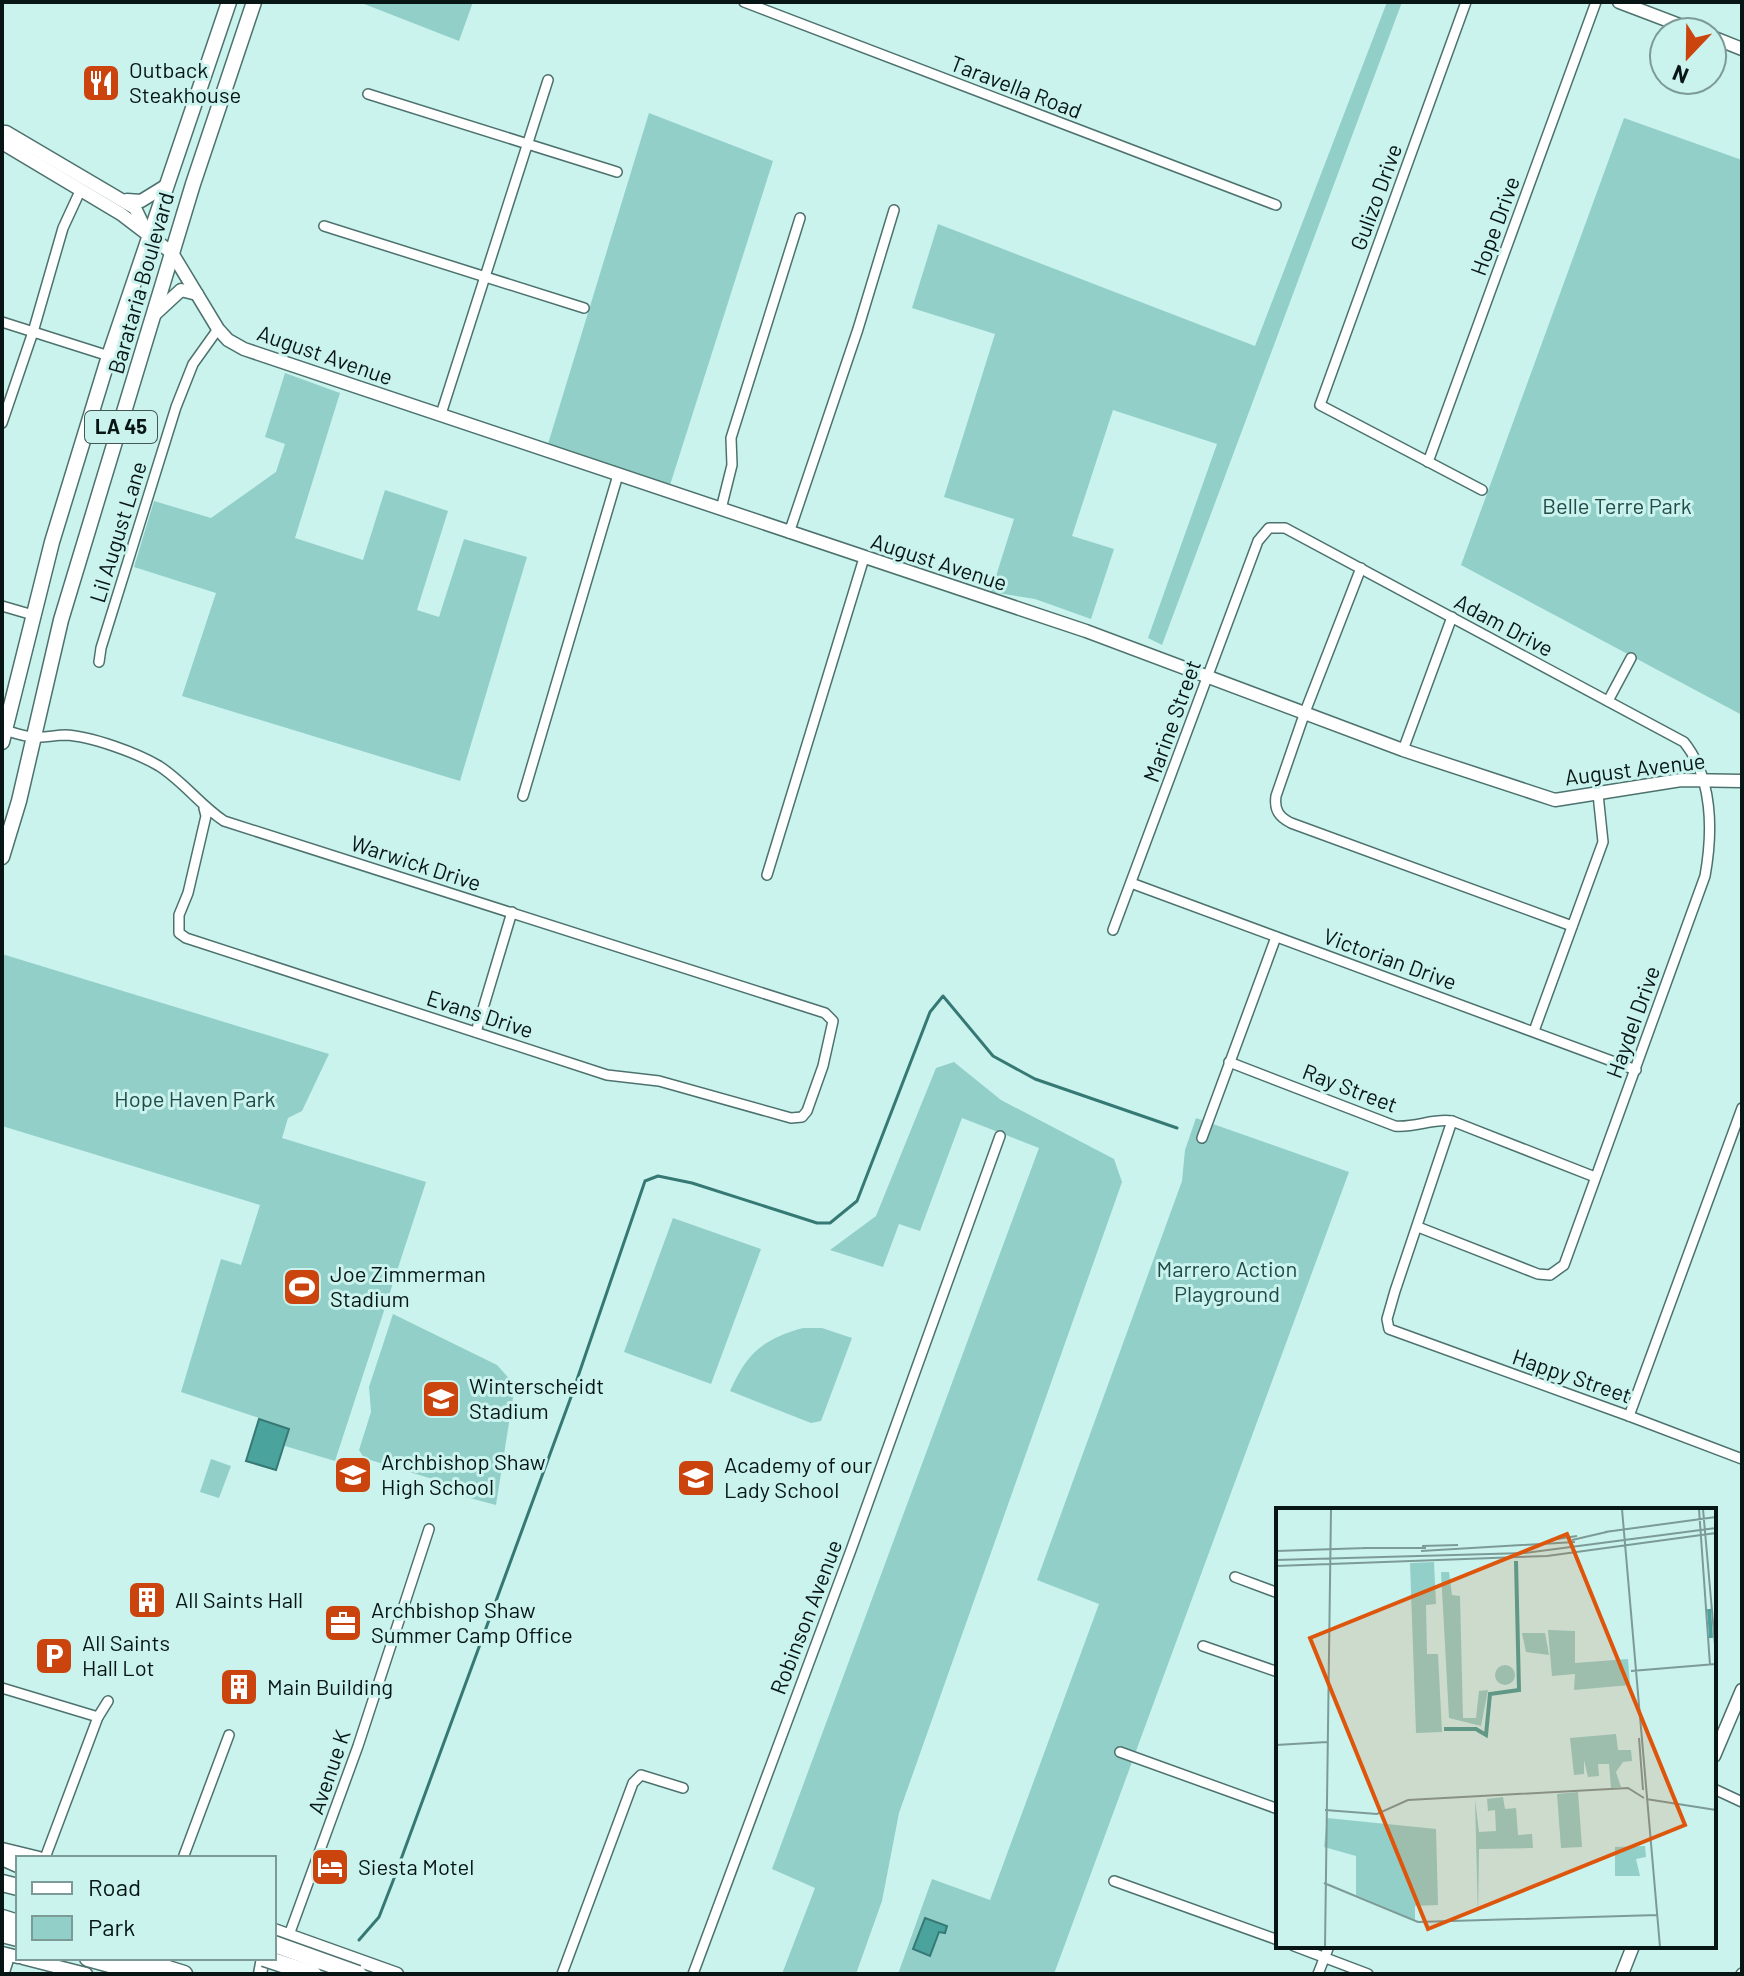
<svg xmlns="http://www.w3.org/2000/svg" width="1744" height="1976" viewBox="0 0 1744 1976" font-family="Barlow,sans-serif">
<style>
.green{fill:#92cfc9}
.water{fill:#4aa39c;stroke:#367974;stroke-width:2}
.lines{fill:none;stroke-linecap:round;stroke-linejoin:round}
.stream{stroke:#367974;stroke-width:3}
.street-casing{stroke:#4d726e;stroke-width:12}
.secondary-casing{stroke:#4d726e;stroke-width:15}
.primary-casing{stroke:#4d726e;stroke-width:17}
.highway-casing{stroke:#4d726e;stroke-width:19}
.street{stroke:#fff;stroke-width:9}
.secondary{stroke:#fff;stroke-width:12}
.primary{stroke:#fff;stroke-width:14}
.highway{stroke:#fff;stroke-width:16}
.highway-bridge-casing{stroke:#4d726e;stroke-width:19;stroke-linecap:butt}
.highway-bridge{stroke:#fff;stroke-width:16}
.labels{text-anchor:middle;stroke-width:6;stroke-linejoin:round;paint-order:stroke}
.shield{fill:#caf3ee;stroke:#425856;stroke-width:2}
.shield-label{font-size:20px;font-weight:bold;fill:#071615}
.poi-label{font-size:22px;fill:#071615;stroke:#caf3ee;text-anchor:start}
.street-label{font-size:22px;fill:#071615;stroke:#caf3ee}
.park-label{font-size:22px;fill:#224a47;stroke:#caf3ee}
.inset-river{fill:none;stroke:#4aa39c;stroke-width:4}
.inset-road{fill:none;stroke:#7c9b97;stroke-width:2}
.view{fill:#dd560c;fill-opacity:0.15;stroke:#dd560c;stroke-width:4}
.inset-edge{fill:none;stroke:#071615;stroke-width:4}
</style>
<rect width="100%" height="100%" fill="#caf3ee"/>
<g class="green">
<polygon points="359,2 473,2 459,41"/>
<polygon points="1387,2 1402,2 1162,645 1148,638 1217,444 1113,410 1072,536 1114,549 1091,619 1035,599 991,592 1014,519 944,497 995,334 912,308 938,224 1255,346"/>
<polygon points="649,113 773,161 670,485 548,444"/>
<polygon points="1624,118 1742,160 1742,715 1461,565"/>
<polygon points="285,373 340,393 295,538 363,560 385,490 448,511 417,610 439,617 464,539 527,557 460,781 182,696 216,593 134,567 154,501 211,518 276,472 285,444 265,437"/>
<polygon points="2,954 329,1054 302,1111 288,1118 282,1138 426,1182 335,1461 285,1446 289,1428 181,1392 221,1259 241,1265 260,1205 2,1126"/>
<polygon points="954,1062 1001,1100 1114,1159 1122,1182 899,1813 882,1901 856,1974 782,1974 815,1888 772,1869 1039,1148 962,1118 920,1231 899,1224 883,1267 830,1250 876,1216 936,1068"/>
<polygon points="1196,1118 1349,1172 1054,1974 898,1974 932,1879 990,1900 1099,1604 1037,1580 1182,1181 1185,1150"/>
<polygon points="673,1218 761,1249 711,1384 624,1352"/>
<polygon points="393,1314 497,1365 515,1385 496,1505 443,1491 439,1481 364,1458 359,1450 371,1412 369,1387"/>
<path d="M803,1328H822L852,1338L821,1421L811,1423L730,1391C747,1353 763,1339 803,1328Z"/>
<polygon points="211,1459 231,1466 219,1498 200,1492"/>
</g>
<g class="water">
<polygon points="259,1419 289,1429 276,1470 246,1461"/>
<polygon points="925,1918 947,1926 945,1933 939,1932 930,1956 913,1949"/>
</g>
<g class="lines">
<polyline class="stream" points="359,1940 379,1917 393,1881 571,1397 645,1181 658,1176 692,1183 817,1223 830,1223 857,1201 930,1012 943,996 993,1056 1035,1079 1177,1128"/>
<g class="street-casing">
<g id="street">
<polyline points="744,2 1276,205"/>
<polyline points="1466,2 1320,405 1482,490"/>
<polyline points="368,94 617,172"/>
<polyline points="324,226 584,308"/>
<polyline points="2,322 109,356"/>
<polyline points="441,414 548,80"/>
<polyline points="2,423 33,332 63,228 81,189"/>
<polyline points="1428,462 1596,2"/>
<polyline points="721,509 732,465 731,438 800,218"/>
<polyline points="789,533 858,329 894,210"/>
<path d="M1361,568L1305,712L1276,796C1274,810 1279,817 1291,823L1572,926"/>
<polyline points="2,606 33,615"/>
<polyline points="99,662 101,648 176,407 193,364 218,329"/>
<polyline points="1608,701 1631,658"/>
<path d="M5,730C14,733 25,737 35,737C45,738 55,735 65,735C91,736 137,753 159,766C184,782 200,805 224,821L825,1013L833,1021L823,1066L807,1111L802,1117L791,1118L659,1081L607,1075L186,938L179,933V915L188,893L206,816L204,808"/>
<polyline points="1403,750 1452,617"/>
<polyline points="523,796 618,475"/>
<polyline points="767,875 864,558"/>
<polyline points="1131,883 1636,1070"/>
<path d="M1113,930L1258,541L1269,528H1285L1684,742C1713,778 1713,832 1705,876L1564,1265L1550,1275L1538,1274L1418,1227"/>
<polyline points="1534,1031 1603,842 1598,794"/>
<polyline points="476,1032 512,912"/>
<path d="M1229,1062L1395,1126C1415,1128 1433,1118 1452,1121L1595,1177"/>
<polyline points="1452,1121 1395,1291 1387,1319 1389,1329 1629,1416 1742,1459"/>
<polyline points="1202,1138 1276,937"/>
<polyline points="1629,1416 1742,1108"/>
<polyline points="1235,1577 1278,1593"/>
<polyline points="1203,1646 1278,1672"/>
<polyline points="2,1688 98,1717"/>
<polyline points="1120,1752 1278,1809"/>
<polyline points="1714,1789 1742,1802"/>
<polyline points="45,1858 98,1717 108,1701"/>
<polyline points="183,1858 229,1735"/>
<polyline points="1114,1881 1278,1940"/>
<polyline points="289,1935 358,1746 429,1529"/>
<polyline points="1294,1946 1368,1974"/>
<polyline points="4,1974 10,1955"/>
<polyline points="562,1974 633,1783 641,1775 683,1788"/>
<polyline points="693,1974 851,1550 1000,1136"/>
<polyline points="1318,1974 1329,1946"/>
<polyline points="1741,1974 1742,1973"/>
</g>
</g>
<g class="secondary-casing">
<g id="secondary">
<polyline points="1619,2 1698,32"/>
<polyline points="1712,37 1742,49"/>
<polyline points="2,132 6,132 135,208 146,231"/>
<polyline points="2,143 121,214 172,253 218,329 228,340 244,349 1086,631 1403,750 1555,800 1681,780 1742,781"/>
<polyline points="127,200 141,201 167,185"/>
<polyline points="155,314 181,290 197,294"/>
<polyline points="1714,1756 1742,1690"/>
<polyline points="2,1849 39,1858"/>
<polyline points="274,1930 397,1974"/>
<polyline points="2,1953 18,1957"/>
<polyline points="23,1958 86,1974"/>
<polyline points="260,1974 263,1958"/>
<polyline points="1622,1974 1633,1946"/>
</g>
</g>
<g class="primary-casing">
<g id="primary">
<polyline points="2,742 52,542 109,356 229,2"/>
<polyline points="2,857 19,801 61,620 193,184 254,2"/>
</g>
</g>
<g class="highway-casing">
<g id="highway">
<polyline points="2,1857 18,1864"/>
<polyline points="2,1883 18,1887"/>
<polyline points="2,1918 18,1923"/>
<polyline points="2,1934 18,1938"/>
<polyline points="88,1958 146,1974"/>
<polyline points="132,1958 184,1974"/>
</g>
</g>
<use href="#street" class="street"/>
<use href="#secondary" class="secondary"/>
<use href="#primary" class="primary"/>
<use href="#highway" class="highway"/>
<g class="highway-bridge-casing">
<g id="highway-bridge">
<polyline points="274,1944 358,1974"/>
<polyline points="264,1958 313,1974"/>
</g>
</g>
<use href="#highway-bridge" class="highway-bridge"/>
</g>
<defs>
<g id="restaurant-square" transform="scale(2)"><rect x="-9" y="-9" width="18" height="18" rx="4" fill="#cb440d" stroke="#caf3ee"/><path d="M-5-6h1v4h1v-4h1v4h1v-4h1v5L-1.5 .5V6h-2V.5L-5-1ZM5-6V6H3V1.5H1.5Q1.5-4 5-6Z" fill="#fff"/></g>
<g id="stadium-square" transform="scale(2)"><rect x="-9" y="-9" width="18" height="18" rx="4" fill="#cb440d" stroke="#caf3ee"/><path d="M0-5a6.5 5 0 1 0 0 10a6.5 5 0 1 0 0-10ZM-3.5-1.8h7v3.6h-7Z" fill="#fff"/></g>
<g id="school-square" transform="scale(2)"><rect x="-9" y="-9" width="18" height="18" rx="4" fill="#cb440d" stroke="#caf3ee"/><path d="M0-5L7-2L0 1L-7-2ZM-4 1L0 2.5L4 1V4Q0 6-4 4Z" fill="#fff"/></g>
<g id="building-square" transform="scale(2)"><rect x="-9" y="-9" width="18" height="18" rx="4" fill="#cb440d" stroke="#caf3ee"/><path d="M-4-6H4V6H1V3H-1V6H-4ZM-2.5-4.3h1.7v1.8h-1.7ZM.8-4.3h1.7v1.8H.8ZM-2.5-1h1.7V.8h-1.7ZM.8-1h1.7V.8H.8Z" fill="#fff"/></g>
<g id="office-square" transform="scale(2)"><rect x="-9" y="-9" width="18" height="18" rx="4" fill="#cb440d" stroke="#caf3ee"/><path d="M-6-3h4V-5.5h4V-3h4V5H-6ZM-1-4.5V-3h2v-1.5ZM-6 0V1H6V0Z" fill="#fff"/></g>
<g id="parking-square" transform="scale(2)"><rect x="-9" y="-9" width="18" height="18" rx="4" fill="#cb440d" stroke="#caf3ee"/><path d="M-3.5-5.5H1a3.5 3.5 0 0 1 0 7H-1V5.5H-3.5ZM-1-3.4V-.6H.8a1.4 1.4 0 0 0 0-2.8Z" fill="#fff"/></g>
<g id="hotel-square" transform="scale(2)"><rect x="-9" y="-9" width="18" height="18" rx="4" fill="#cb440d" stroke="#caf3ee"/><path d="M-6-4.5h1.5V1H6V5H4.5V3h-9V5H-6ZM-4 0a1.8 1.8 0 1 1 3.6 0ZM.5 0V-2.5h3Q6-2.5 6 0Z" fill="#fff"/></g>
</defs>
<g fill-rule="evenodd">
<use href="#restaurant-square" x="101" y="83"/>
<use href="#stadium-square" x="302" y="1287"/>
<use href="#school-square" x="441" y="1399"/>
<use href="#school-square" x="353" y="1475"/>
<use href="#school-square" x="696" y="1478"/>
<use href="#building-square" x="147" y="1600"/>
<use href="#office-square" x="343" y="1623"/>
<use href="#parking-square" x="54" y="1656"/>
<use href="#building-square" x="239" y="1687"/>
<use href="#hotel-square" x="330" y="1867"/>
</g>
<g class="labels">
<rect class="shield" x="85" y="411" width="72" height="32" rx="6"/>
<g class="shield-label">
<text x="121" y="434">LA 45</text>
</g>
<g class="poi-label">
<text x="129" y="78">Outback<tspan x="129" dy="25">Steakhouse</tspan></text>
<text x="330" y="1282">Joe Zimmerman<tspan x="330" dy="25">Stadium</tspan></text>
<text x="469" y="1394">Winterscheidt<tspan x="469" dy="25">Stadium</tspan></text>
<text x="381" y="1470">Archbishop Shaw<tspan x="381" dy="25">High School</tspan></text>
<text x="724" y="1473">Academy of our<tspan x="724" dy="25">Lady School</tspan></text>
<text x="175" y="1608">All Saints Hall</text>
<text x="371" y="1618">Archbishop Shaw<tspan x="371" dy="25">Summer Camp Office</tspan></text>
<text x="82" y="1651">All Saints<tspan x="82" dy="25">Hall Lot</tspan></text>
<text x="267" y="1695">Main Building</text>
<text x="358" y="1875">Siesta Motel</text>
</g>
<g class="street-label">
<text transform="translate(1016 87) rotate(21)" y="8">Taravella Road</text>
<text transform="translate(1376 197) rotate(-70)" y="8">Gulizo Drive</text>
<text transform="translate(1495 226) rotate(-70)" y="8">Hope Drive</text>
<text transform="translate(141 283) rotate(-74)" y="8">Barataria Boulevard</text>
<text transform="translate(325 355) rotate(19)" y="8">August Avenue</text>
<text transform="translate(118 532) rotate(-73)" y="8">Lil August Lane</text>
<text transform="translate(939 562) rotate(18)" y="8">August Avenue</text>
<text transform="translate(1504 625) rotate(28)" y="8">Adam Drive</text>
<text transform="translate(1172 721) rotate(-70)" y="8">Marine Street</text>
<text transform="translate(1635 769) rotate(-7)" y="8">August Avenue</text>
<text transform="translate(416 863) rotate(18)" y="8">Warwick Drive</text>
<text transform="translate(1390 959) rotate(20)" y="8">Victorian Drive</text>
<text transform="translate(480 1014) rotate(18)" y="8">Evans Drive</text>
<text transform="translate(1633 1022) rotate(-70)" y="8">Haydel Drive</text>
<text transform="translate(1350 1088) rotate(21)" y="8">Ray Street</text>
<text transform="translate(1572 1376) rotate(19)" y="8">Happy Street</text>
<text transform="translate(806 1617) rotate(-69)" y="8">Robinson Avenue</text>
<text transform="translate(329 1772) rotate(-71)" y="8">Avenue K</text>
</g>
<g class="park-label">
<text x="1617" y="514">Belle Terre Park</text>
<text x="195" y="1107">Hope Haven Park</text>
<text x="1227" y="1277">Marrero Action<tspan x="1227" dy="25">Playground</tspan></text>
</g>
</g>
<g transform="translate(1276 1508)">
<rect width="440" height="440" fill="#caf3ee"/>
<path d="M158,54L160,96L150,97L151,146H162L166,224L140,225L134,55ZM165,64H173L176,87L184,88L187,210H200L203,183L212,182L205,218L173,210ZM272,122L299,123V155L352,151L354,177L298,182L299,166L276,168ZM246,125H269L273,147L250,144ZM219 167a10 10 0 1 1 20 0a10 10 0 1 1-20 0ZM340,226L342,242H355L356,253L347,254L340,264L345,279L335,280L333,256H322L323,268L312,269L308,252V266L298,267L294,230ZM302,284L306,339L285,340L281,286ZM227,289L229,301L240,300L242,327L256,326L257,340L203,341L202,411L199,291L203,324L220,323L219,302L212,303L211,291ZM51,310L160,321L162,397L139,398V412L80,387V348L48,339ZM369,338L370,349L360,351L364,368H339V339Z" fill="#92cfc9"/>
<path class="inset-river" d="M433,101L435,130M168,221H200L210,227L214,186L243,182L240,53"/>
<path class="inset-road" d="M346,1L384,439M423,1L434,157M427,1L440,148M329,24L440,9M274,32L301,28M296,32L335,23M146,38L182,37M87,40H150M0,43L90,40M145,43L299,34M0,52L249,45L440,20M0,58L271,48L440,25M355,163L440,156M363,230L367,282M0,237L51,234M370,291L440,302M49,302L101,306L132,292L352,280L368,290M48,375L142,414L381,407M49,439L55,1"/>
<path class="view" d="M291,26L409,317L152,421L34,130Z"/>
<rect width="440" height="440" class="inset-edge"/>
</g>
<rect width="1744" height="1976" fill="none" stroke="#071615" stroke-width="8"/>
<rect x="16" y="1856" width="260" height="104" fill="#caf3ee" stroke="#7c9b97" stroke-width="2"/>
<rect x="32" y="1882" width="40" height="12" fill="#ffffff" stroke="#7c9b97" stroke-width="2"/>
<text x="88" y="1896" font-size="24" fill="#071615">Road</text>
<rect x="32" y="1916" width="40" height="24" fill="#92cfc9" stroke="#7c9b97" stroke-width="2"/>
<text x="88" y="1936" font-size="24" fill="#071615">Park</text>
<g transform="translate(1688 56) rotate(202)"><circle r="38" fill="#caf3ee" stroke="#7c9b97" stroke-width="2"/>
<path d="M0-6L14 30L0 20L-14 30Z" fill="#cb440d"/>
<text y="-12" font-size="22" font-weight="bold" text-anchor="middle" fill="#071615">N</text>
</g>
</svg>
